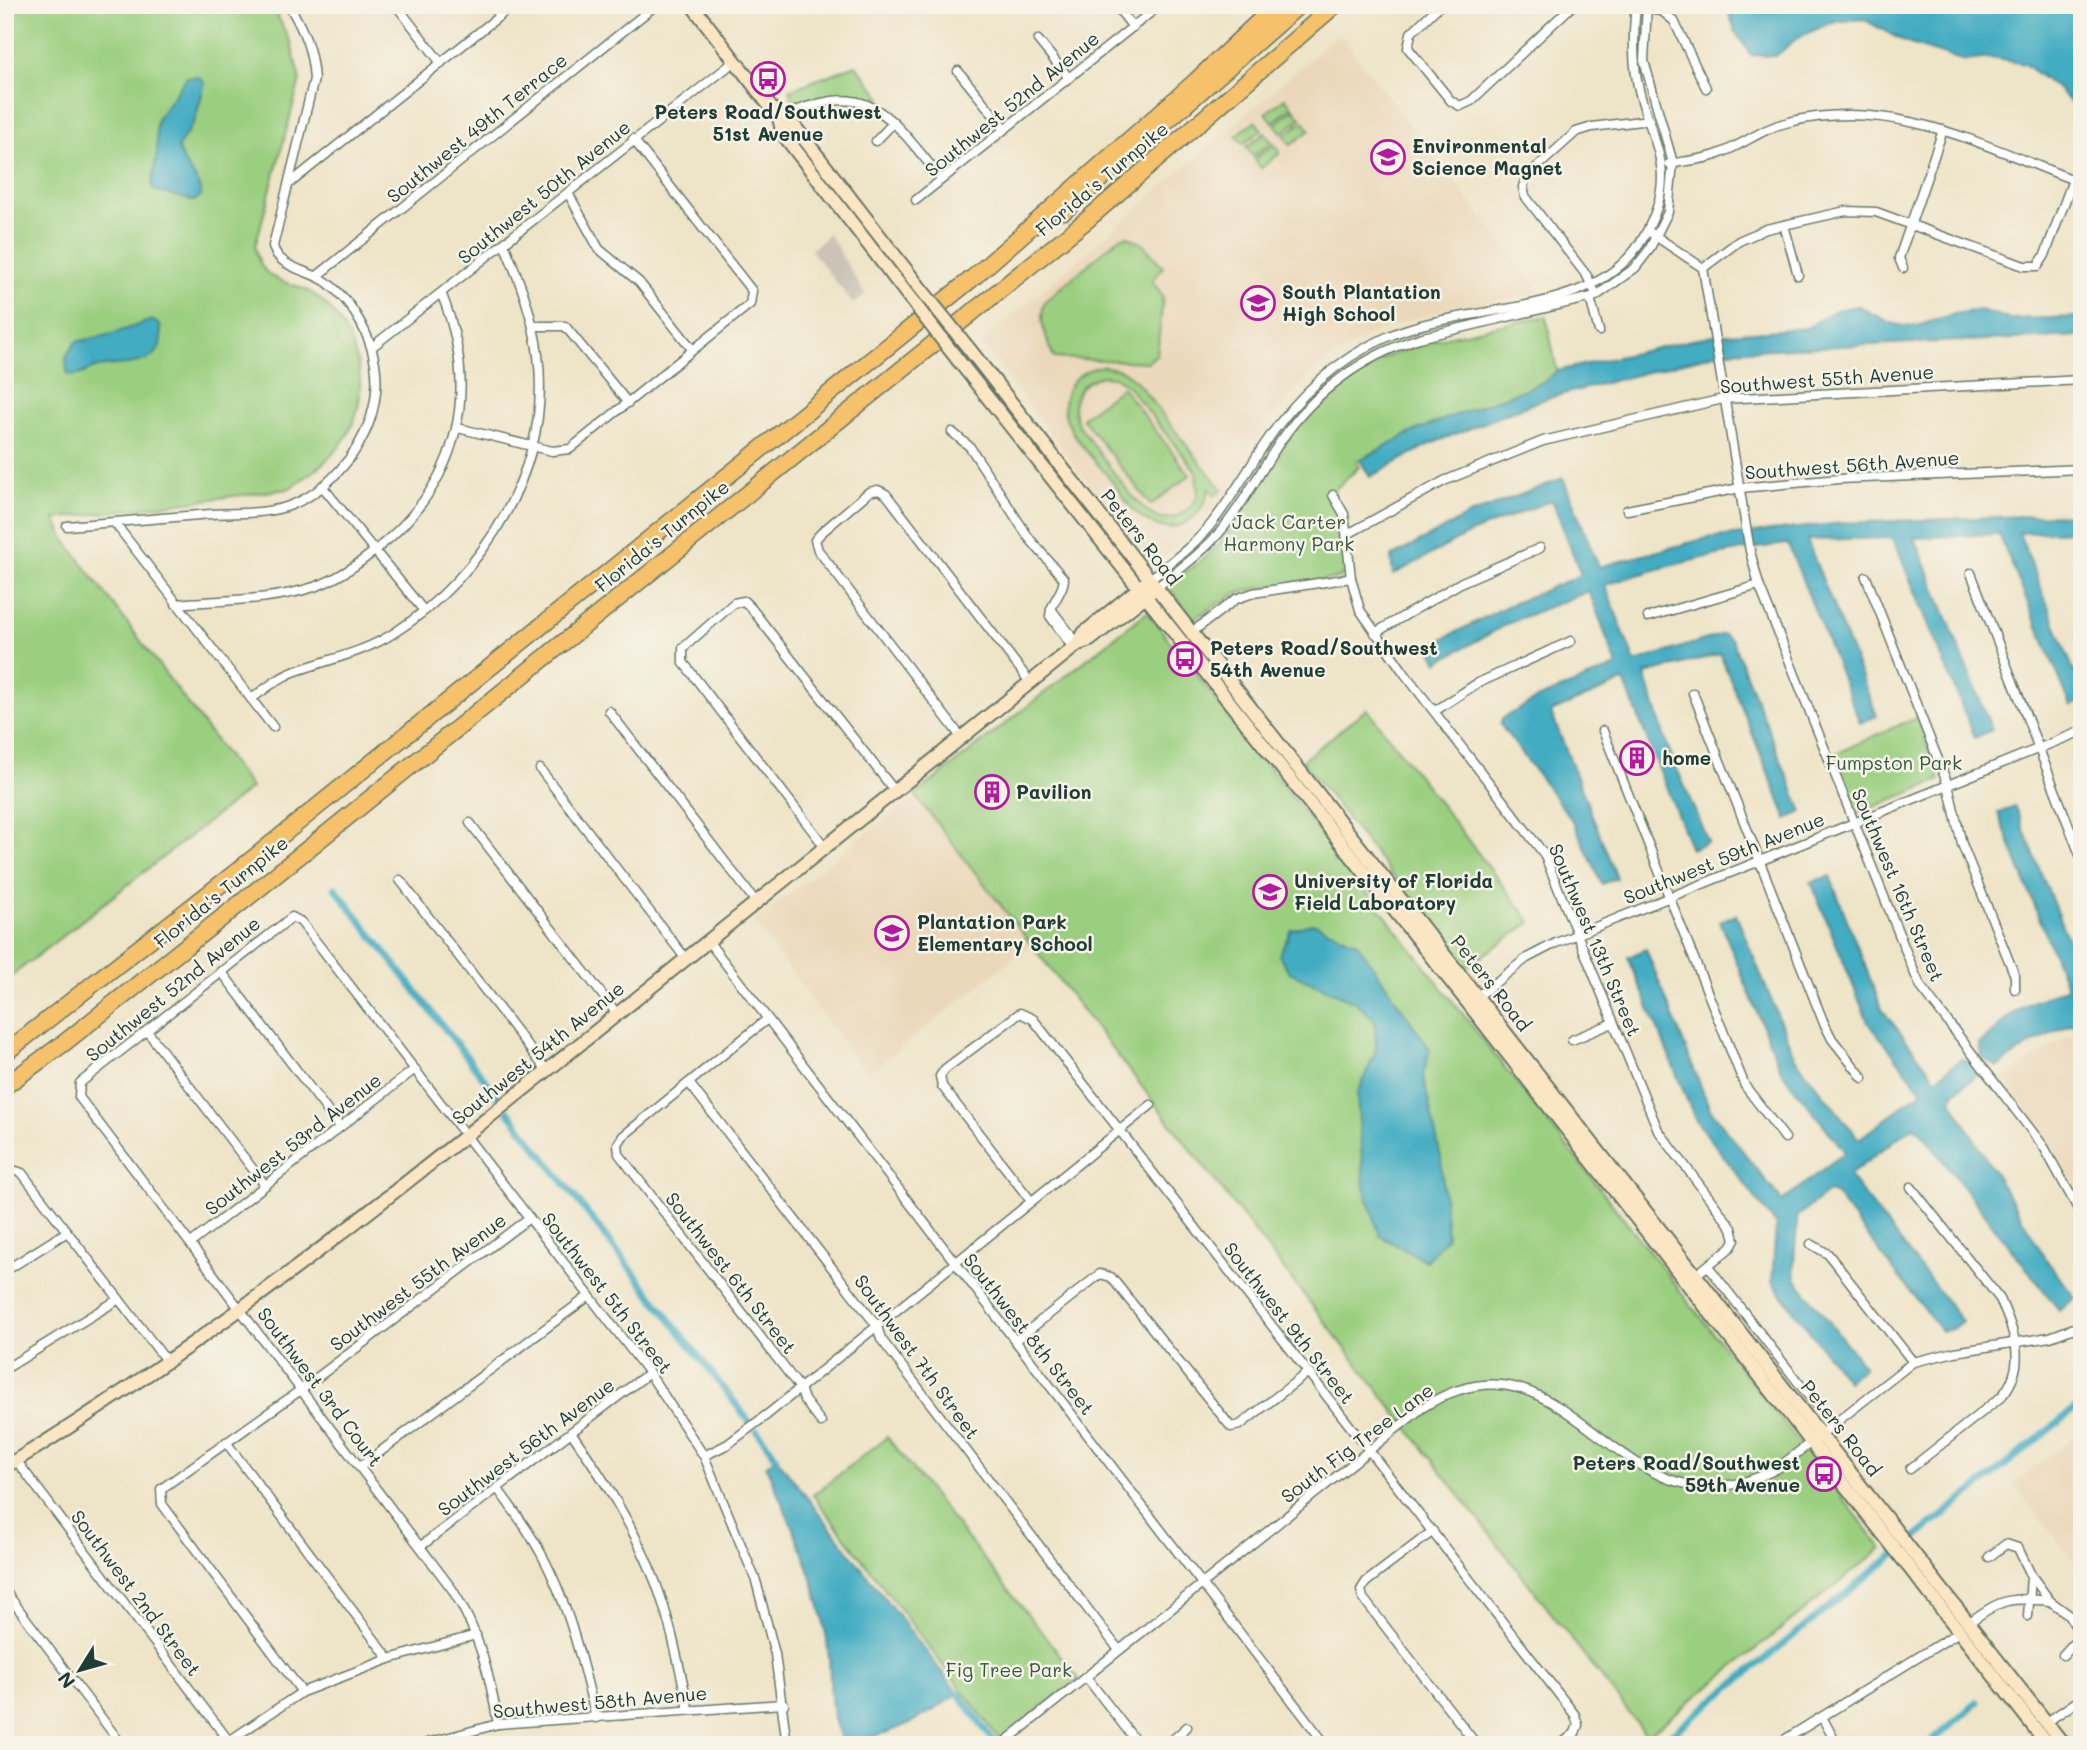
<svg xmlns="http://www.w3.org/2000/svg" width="2087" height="1750" viewBox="0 0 2087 1750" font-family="Mali,sans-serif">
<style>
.built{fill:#ebd8ba}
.industrial{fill:#cbc3b8}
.green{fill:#9bcf80;stroke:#5d865a;stroke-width:2;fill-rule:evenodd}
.water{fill:#43acc2;stroke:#31747b;stroke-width:2}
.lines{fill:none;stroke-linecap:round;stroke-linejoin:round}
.canal{stroke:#43acc2;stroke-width:7}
.street-casing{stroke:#677767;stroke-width:11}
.secondary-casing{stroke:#677767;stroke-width:16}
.highway-casing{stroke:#677767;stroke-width:19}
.street{stroke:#fff;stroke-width:8}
.secondary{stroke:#fbe6c4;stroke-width:12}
.highway{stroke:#f5c16b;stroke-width:16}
.secondary-bridge-casing{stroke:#677767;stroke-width:16;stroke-linecap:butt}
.secondary-bridge{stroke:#fbe6c4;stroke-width:12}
.labels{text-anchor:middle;stroke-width:5;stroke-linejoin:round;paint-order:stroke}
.street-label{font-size:19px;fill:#1f3d34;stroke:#f7f3e8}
.poi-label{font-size:19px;font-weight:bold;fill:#1f3d34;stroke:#f7f3e8;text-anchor:start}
.park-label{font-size:19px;fill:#385a43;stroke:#f7f3e8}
</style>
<rect width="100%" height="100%" fill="#f7f3e8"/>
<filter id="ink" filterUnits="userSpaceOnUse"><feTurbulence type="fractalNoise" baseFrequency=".0143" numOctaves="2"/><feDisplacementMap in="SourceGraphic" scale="14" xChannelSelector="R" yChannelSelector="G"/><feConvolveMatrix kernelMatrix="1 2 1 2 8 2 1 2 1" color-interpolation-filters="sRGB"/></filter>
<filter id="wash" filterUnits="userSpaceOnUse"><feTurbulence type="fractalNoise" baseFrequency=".00686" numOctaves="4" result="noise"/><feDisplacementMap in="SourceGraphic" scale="28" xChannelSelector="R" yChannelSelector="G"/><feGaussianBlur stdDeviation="1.57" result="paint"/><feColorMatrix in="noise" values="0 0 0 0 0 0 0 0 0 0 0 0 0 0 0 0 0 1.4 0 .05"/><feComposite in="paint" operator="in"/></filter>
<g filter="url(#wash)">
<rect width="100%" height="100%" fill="#eee4c7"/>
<g class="built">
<polygon points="1339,34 1541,293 1434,313 1378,330 1317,367 1268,421 1239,474 1201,526 1152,567 982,343"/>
<polygon points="915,795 1031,944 867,1074 754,922"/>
<polygon points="2082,1031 2082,1200 2050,1142 2003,1079 2065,1038"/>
<polygon points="2082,1430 2082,1571 2014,1484"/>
</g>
<polygon class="industrial" points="829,234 865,295 853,304 811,250"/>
<g class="green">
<path d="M5,5H272L291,43L300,80L255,247C263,291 294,276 321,300C359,334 374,395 344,440C331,460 308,476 288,489L55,519L65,540L251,788L5,981Z"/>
<polygon points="856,65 882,98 824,98 794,105 789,90"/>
<polygon points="1285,98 1292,107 1273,122 1266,113"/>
<polygon points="1294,109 1301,118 1282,133 1275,124"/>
<polygon points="1255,121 1262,130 1243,144 1236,136"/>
<polygon points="1303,121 1310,130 1291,145 1284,136"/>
<polygon points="1265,133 1272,142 1253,156 1246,147"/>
<polygon points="1274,144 1280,153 1261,168 1254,159"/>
<path d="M1127,236L1143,244L1163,267L1152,281L1163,297L1157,354L1148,362L1054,358C1047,340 1037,320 1045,301L1119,238Z"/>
<path d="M1546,316L1557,371L1544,382L1417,430L1356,462L1359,467L1330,494L1339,517L1346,571L1339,578L1260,588L1235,594L1193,619L1171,590L1172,582C1188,570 1208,558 1221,542C1247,510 1265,472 1288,438C1354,345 1443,338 1546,316Z"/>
<path d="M1103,366L1121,370L1136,381L1222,490L1215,495L1209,488C1205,515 1178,537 1151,523C1132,514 1120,492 1108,476C1088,452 1048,417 1071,384C1079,373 1090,368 1103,366ZM1102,376L1114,377L1127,385L1196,471L1198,495C1190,513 1169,526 1150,513C1130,499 1095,446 1078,424C1068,402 1078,381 1102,376Z"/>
<polygon points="1122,387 1190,475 1151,505 1082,418"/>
<polygon points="1147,612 1882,1548 1647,1736 915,795"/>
<polygon points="1367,709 1531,922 1465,968 1302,761"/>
<polygon points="1917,717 1940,780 1859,813 1852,808 1832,755"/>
<polygon points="887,1437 1079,1679 1000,1740 813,1495"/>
</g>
<g class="water">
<polygon points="1726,5 2082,5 2082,104 2075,107 2059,90 2024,64 1991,58 1965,61 1907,43 1863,19 1832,22 1797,38 1776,56 1751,55 1736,33"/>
<path d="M187,77H199L205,83L195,120L178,147C181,166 200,176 201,196L194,201L155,191L152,186L157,151L156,121Z"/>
<polygon points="1858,306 1891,323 1904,326 1917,326 1954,314 1980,310 2010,319 2082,317 2082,336 1726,351 1541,400 1428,445 1370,477 1360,460 1417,430 1544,382 1557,371 1713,335 1806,328 1836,310"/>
<path d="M152,320L160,325C162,335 162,349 153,356C139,366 114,364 98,367C87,370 77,379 67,374L66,356L76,342L112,334Z"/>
<path d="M1563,478L1599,567L1707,538L1842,523L2082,514V531L2019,533L2082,691L2079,693L2082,701L2071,706L1999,534L1915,538L1992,730L1975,738L1893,538L1807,540L1877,716L1860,723L1788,544C1727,550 1664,566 1605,585L1635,662L1723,634L1732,640L1802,812L1787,819L1720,654L1645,674L1667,745L1708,842L1691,849L1624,681L1551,712L1617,878L1602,884L1574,823L1500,724L1502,719L1537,699L1617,666L1589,591L1511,622L1438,662L1429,646L1507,606L1581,575L1552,500L1468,534L1393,575L1391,557L1467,516Z"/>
<path d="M2015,807L2082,976V1019L2034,1042L1997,1067C1986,1061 1980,1057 1979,1044C1990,1036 1998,1026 2007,1018C2024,1003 2048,996 2067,988L1998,813Z"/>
<path d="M1830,876L1882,1009L1936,1079L1961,1059L1971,1061L1976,1068L1975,1077L1955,1092L1951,1100L2048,1262L2075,1298L2059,1310L1919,1130L1912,1127L1852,1173L1850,1177L1962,1321L1952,1329L1941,1331L1835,1194L1828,1192L1797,1217C1798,1233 1790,1272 1797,1281L1865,1367L1847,1381L1772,1282L1776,1225L1695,1119L1628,957L1646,949L1710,1109L1782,1201L1845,1152L1781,1071L1720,921L1736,914L1795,1058L1859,1139L1922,1091L1868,1022L1811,882Z"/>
<polygon points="1313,923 1357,943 1430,1049 1423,1076 1441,1158 1447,1237 1426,1261 1380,1236 1364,1187 1357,1095 1376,1050 1375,1021 1355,1002 1289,972 1279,955 1291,930"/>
<path d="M776,1457L958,1693C926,1718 885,1739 844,1741C828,1721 831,1683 829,1658C823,1589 793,1529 766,1466Z"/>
</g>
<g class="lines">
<g class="canal">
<polyline points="335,888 499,1098"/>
<polyline points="508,1111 749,1421"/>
<polyline points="757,1431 776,1457"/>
<polyline points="958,1693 994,1742"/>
<polyline points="1658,1745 2082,1403"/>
<polyline points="1928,1745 1977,1702"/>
</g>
</g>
</g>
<g filter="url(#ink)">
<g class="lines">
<g class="street-casing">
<g id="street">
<polyline points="396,5 441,63"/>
<polyline points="492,5 500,16"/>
<polyline points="1440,5 1411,33 1408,48 1451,101 1460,106 1471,101 1573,5"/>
<polyline points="1644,5 1663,12 1674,21 1706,88"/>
<polyline points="1118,8 1133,27"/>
<polyline points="1038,40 1069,78"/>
<polyline points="958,71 1005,129"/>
<path d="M779,118C871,76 887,114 942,179"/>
<polyline points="876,141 894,122"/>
<path d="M1669,164C1684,161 1702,160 1716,155C1742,146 1762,128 1789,122C1895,96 1985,147 2082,183"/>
<polyline points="289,184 513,5"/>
<polyline points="568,193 599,249 639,282 692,349"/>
<polyline points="916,200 1160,5"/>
<polyline points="1784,225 1798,275"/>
<polyline points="1648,231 1703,268 1750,551 1759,585 1915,974 1921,987 2044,1147 2082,1216"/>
<polyline points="1703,268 1739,241 1766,229 1846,211 1876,212 2024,266 2038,266 2045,255 2073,180"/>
<polyline points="1903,268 1899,258 1943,130"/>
<polyline points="317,276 656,5"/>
<polyline points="1594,290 1587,276 1525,196 1523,187 1526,177 1576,132 1592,127 1649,120"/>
<polyline points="1590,298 1599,331"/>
<polyline points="533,326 565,326 628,403"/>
<polyline points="372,347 735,61"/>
<polyline points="458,428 552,451 570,449 750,304 752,291 633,139"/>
<path d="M952,432L970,447L1029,538L1064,579C1063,594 1051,600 1050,616L1073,648"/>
<polyline points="322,486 424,611"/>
<polyline points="1333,495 1344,514 1351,578 1360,610 1405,674 1544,854 1658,1130 1732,1228 1735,1240 1731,1247 1692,1278"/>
<polyline points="1627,510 1740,488 1839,479 2082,469"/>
<polyline points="114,522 273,727"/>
<path d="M67,526C115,522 163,518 211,514C235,513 262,514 286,507C325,494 359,455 371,417C382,381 376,347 356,315C349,303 339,292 328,283C311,270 278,269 273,246L314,79C312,49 304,31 289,5"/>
<polyline points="1348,534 1444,481 1543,441 1723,399 2082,380"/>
<polyline points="1971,573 2082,860"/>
<polyline points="1866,577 1948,785 1962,844 2015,976 2015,989"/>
<path d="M1150,579C1172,561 1195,545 1212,523C1231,499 1246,473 1262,448C1294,399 1333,361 1387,337C1467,300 1602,322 1647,231C1677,173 1655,149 1640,94C1632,65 1633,35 1636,5"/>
<path d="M1156,588C1180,569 1205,551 1224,527C1245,501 1261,470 1280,442C1314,392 1361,357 1419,338L1596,296L1635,268L1649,250L1668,212L1673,163L1644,61L1647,5"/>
<path d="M176,604C221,600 271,601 314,587C338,579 359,564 378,548C460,482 480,391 442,295"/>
<polyline points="1051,609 1078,644"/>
<polyline points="1648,617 1759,585"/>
<polyline points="1192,632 1236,599 1253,593 1351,578"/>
<polyline points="1375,633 1462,582 1540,548"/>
<polyline points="1693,693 1823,1021 1832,1039 1863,1078"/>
<path d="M251,699C265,689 279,677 296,671C330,659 363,653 394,633C485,574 552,467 538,355C533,316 520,281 504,244"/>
<polyline points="609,711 756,902"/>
<polyline points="1435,711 1476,684 1571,641"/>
<polyline points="1603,731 1745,1086 1785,1138"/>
<polyline points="961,737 818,550 815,540 821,533 869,492 878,490 886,494 1030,682"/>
<polyline points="540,769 686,959"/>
<polyline points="470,823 617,1014"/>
<polyline points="825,847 683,662 683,648 734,603 744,601 751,608 894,790"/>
<polyline points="400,880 547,1071"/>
<polyline points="708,941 1326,1745"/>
<polyline points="221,971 339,1126"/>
<polyline points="1473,1000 1527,958 1556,943 2082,731"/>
<polyline points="766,1020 623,1136 618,1144 619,1154 800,1388 804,1400 821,1422"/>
<polyline points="147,1031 265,1185"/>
<polyline points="1572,1040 1613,1023"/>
<polyline points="689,1083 877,1326 881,1339 1119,1650"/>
<polyline points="5,1176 13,1170 22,1173 168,1363"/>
<polyline points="1031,1201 942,1086 940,1076 945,1069 1020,1013 1033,1019 1575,1715 1578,1725 1575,1733 1560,1745"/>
<polyline points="191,1243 415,1069"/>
<polyline points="1811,1244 1828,1254 1913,1362"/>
<polyline points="1708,1266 1815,1404"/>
<polyline points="5,1271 67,1232"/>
<polyline points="1015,1341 1100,1274 1111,1277 1231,1427 1240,1425 1307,1373"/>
<polyline points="5,1369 119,1299"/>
<path d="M571,1432C604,1479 634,1527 655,1581C671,1622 679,1667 689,1710"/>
<polyline points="226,1442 389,1659"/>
<polyline points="704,1456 728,1444 768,1414 1151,1105"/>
<polyline points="16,1460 232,1745"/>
<polyline points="361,1466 589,1296"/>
<path d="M1910,1469L2001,1397C2028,1366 2015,1334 2000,1299L1911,1187"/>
<path d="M498,1489C509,1505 522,1521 532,1538C566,1592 581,1657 596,1718"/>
<polyline points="1433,1531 1366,1582 1361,1590 1363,1598 1477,1745"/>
<polyline points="421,1546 649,1373"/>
<polyline points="1989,1557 2006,1544 2018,1548 2031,1575 2050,1601 2068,1614 2081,1635 2063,1655"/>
<polyline points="5,1591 122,1745"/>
<polyline points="2028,1616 2031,1577"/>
<path d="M1970,1622C2001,1598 2012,1597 2050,1601"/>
<polyline points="1087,1678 1139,1745"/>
<polyline points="302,1692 162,1504 161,1489 302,1389 529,1218"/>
<polyline points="1822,1717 1837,1745"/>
<polyline points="2047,1722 2082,1698"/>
<path d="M498,1724C490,1676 479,1631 452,1589L79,1097L80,1083L292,917L301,922L649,1373L704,1456L756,1581L775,1654L787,1745"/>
<polyline points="5,1734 13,1745"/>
<polyline points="229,1741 302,1692 389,1659 476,1635"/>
<polyline points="420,1745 498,1724 784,1704"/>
<path d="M1001,1745L1422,1408C1573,1310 1616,1554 1778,1468L1913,1362L1955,1352L2050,1337L2082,1325"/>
<polyline points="1167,1745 1187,1727"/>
<polyline points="1776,1745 1959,1632"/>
</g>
</g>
<g class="secondary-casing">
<g id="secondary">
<polyline points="692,5 779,118 795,127 917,284"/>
<polyline points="779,118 783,134 906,293"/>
<polyline points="970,350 2064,1745"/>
<polyline points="958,360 1468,1003 2048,1745"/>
<polyline points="1078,644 1084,633 1144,584"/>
<path d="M5,1467C213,1341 401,1188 590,1036C752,905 916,775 1078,644L1090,640L1153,590"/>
</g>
</g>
<g class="highway-casing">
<g id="highway">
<polyline points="1064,211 1299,5"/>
<polyline points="5,1053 240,869 974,277 1196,81 1276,5"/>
<polyline points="5,1086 64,1043 257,890 1088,219 1335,5"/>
</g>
</g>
<use href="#street" class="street"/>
<use href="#secondary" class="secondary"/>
<use href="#highway" class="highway"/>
<g class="secondary-bridge-casing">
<g id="secondary-bridge">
<polyline points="917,284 970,350"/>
<polyline points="906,293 958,360"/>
</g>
</g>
<use href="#secondary-bridge" class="secondary-bridge"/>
</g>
</g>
<defs>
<g id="bus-ring" transform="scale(1.75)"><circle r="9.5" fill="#f7f3e8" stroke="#b5179e" stroke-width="1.5"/><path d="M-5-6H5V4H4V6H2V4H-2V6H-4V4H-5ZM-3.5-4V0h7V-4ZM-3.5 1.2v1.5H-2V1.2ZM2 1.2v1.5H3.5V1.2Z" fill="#b5179e"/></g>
<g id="school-ring" transform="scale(1.75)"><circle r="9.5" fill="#f7f3e8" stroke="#b5179e" stroke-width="1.5"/><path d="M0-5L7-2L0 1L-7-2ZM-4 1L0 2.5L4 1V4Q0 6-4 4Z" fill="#b5179e"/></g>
<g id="building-ring" transform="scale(1.75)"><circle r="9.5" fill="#f7f3e8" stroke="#b5179e" stroke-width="1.5"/><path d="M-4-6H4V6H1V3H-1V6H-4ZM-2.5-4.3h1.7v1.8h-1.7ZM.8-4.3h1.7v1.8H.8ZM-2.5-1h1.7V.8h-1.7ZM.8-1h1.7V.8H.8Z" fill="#b5179e"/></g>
<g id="university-ring" transform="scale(1.75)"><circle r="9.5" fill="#f7f3e8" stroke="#b5179e" stroke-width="1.5"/><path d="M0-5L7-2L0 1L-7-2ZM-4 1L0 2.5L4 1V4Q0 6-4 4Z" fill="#b5179e"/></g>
</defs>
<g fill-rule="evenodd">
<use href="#bus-ring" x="768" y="79"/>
<use href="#school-ring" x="1388" y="157"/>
<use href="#school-ring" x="1258" y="303"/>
<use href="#bus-ring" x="1185" y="659"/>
<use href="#building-ring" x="1637" y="758"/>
<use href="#building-ring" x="992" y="792"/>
<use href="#university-ring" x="1270" y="892"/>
<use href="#school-ring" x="892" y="933"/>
<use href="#bus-ring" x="1824" y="1474"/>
</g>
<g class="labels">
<g class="street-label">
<text transform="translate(1012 104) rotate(-39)" y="7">Southwest 52nd Avenue</text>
<text transform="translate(477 128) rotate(-39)" y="7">Southwest 49th Terrace</text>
<text transform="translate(1102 179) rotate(-40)" y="7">Florida's Turnpike</text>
<text transform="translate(544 192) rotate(-39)" y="7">Southwest 50th Avenue</text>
<text transform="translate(1827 379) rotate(-4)" y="7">Southwest 55th Avenue</text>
<text transform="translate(1852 465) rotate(-4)" y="7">Southwest 56th Avenue</text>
<text transform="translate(662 536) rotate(-39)" y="7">Florida's Turnpike</text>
<text transform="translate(1141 537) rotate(52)" y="7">Peters Road</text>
<text transform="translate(1724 858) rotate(-22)" y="7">Southwest 59th Avenue</text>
<text transform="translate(1898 885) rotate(67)" y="7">Southwest 16th Street</text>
<text transform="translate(221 892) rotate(-39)" y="7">Florida's Turnpike</text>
<text transform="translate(1595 940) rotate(67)" y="7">Southwest 13th Street</text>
<text transform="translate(1491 983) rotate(52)" y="7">Peters Road</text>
<text transform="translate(173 989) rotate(-39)" y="7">Southwest 52nd Avenue</text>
<text transform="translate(538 1053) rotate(-39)" y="7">Southwest 54th Avenue</text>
<text transform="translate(293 1144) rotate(-38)" y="7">Southwest 53rd Avenue</text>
<text transform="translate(731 1273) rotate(52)" y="7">Southwest 6th Street</text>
<text transform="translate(418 1282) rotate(-37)" y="7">Southwest 55th Avenue</text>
<text transform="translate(607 1293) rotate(52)" y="7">Southwest 5th Street</text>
<text transform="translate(1289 1323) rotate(52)" y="7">Southwest 9th Street</text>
<text transform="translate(1029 1334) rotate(52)" y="7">Southwest 8th Street</text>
<text transform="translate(917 1357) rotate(54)" y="7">Southwest 7th Street</text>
<text transform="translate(320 1387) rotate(53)" y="7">Southwest 3rd Court</text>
<text transform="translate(1841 1428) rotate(52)" y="7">Peters Road</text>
<text transform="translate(1357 1443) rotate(-37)" y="7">South Fig Tree Lane</text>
<text transform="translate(526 1447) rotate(-37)" y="7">Southwest 56th Avenue</text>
<text transform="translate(136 1593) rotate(53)" y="7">Southwest 2nd Street</text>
<text transform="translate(600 1702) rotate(-5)" y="7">Southwest 58th Avenue</text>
</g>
<g class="poi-label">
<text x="768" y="119" text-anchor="middle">Peters Road/Southwest<tspan x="768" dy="22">51st Avenue</tspan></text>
<text x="1412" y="153">Environmental<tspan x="1412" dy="22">Science Magnet</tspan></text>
<text x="1282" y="299">South Plantation<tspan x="1282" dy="22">High School</tspan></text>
<text x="1210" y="655">Peters Road/Southwest<tspan x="1210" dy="22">54th Avenue</tspan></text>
<text x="1662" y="765">home</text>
<text x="1016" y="799">Pavilion</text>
<text x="1294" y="888">University of Florida<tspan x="1294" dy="22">Field Laboratory</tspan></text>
<text x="917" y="929">Plantation Park<tspan x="917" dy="22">Elementary School</tspan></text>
<text x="1800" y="1470" text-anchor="end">Peters Road/Southwest<tspan x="1800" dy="22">59th Avenue</tspan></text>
</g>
<g class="park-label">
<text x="1289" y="529">Jack Carter<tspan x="1289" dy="22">Harmony Park</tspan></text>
<text x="1894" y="770">Fumpston Park</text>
<text x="1009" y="1677">Fig Tree Park</text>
</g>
</g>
<rect width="2087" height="1750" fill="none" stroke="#f7f3e8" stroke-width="28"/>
<g transform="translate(80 1670) rotate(233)" stroke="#f7f3e8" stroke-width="5" paint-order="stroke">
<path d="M0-5L12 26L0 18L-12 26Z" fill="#1f3d34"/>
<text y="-10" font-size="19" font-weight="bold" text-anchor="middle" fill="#1f3d34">N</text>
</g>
</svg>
